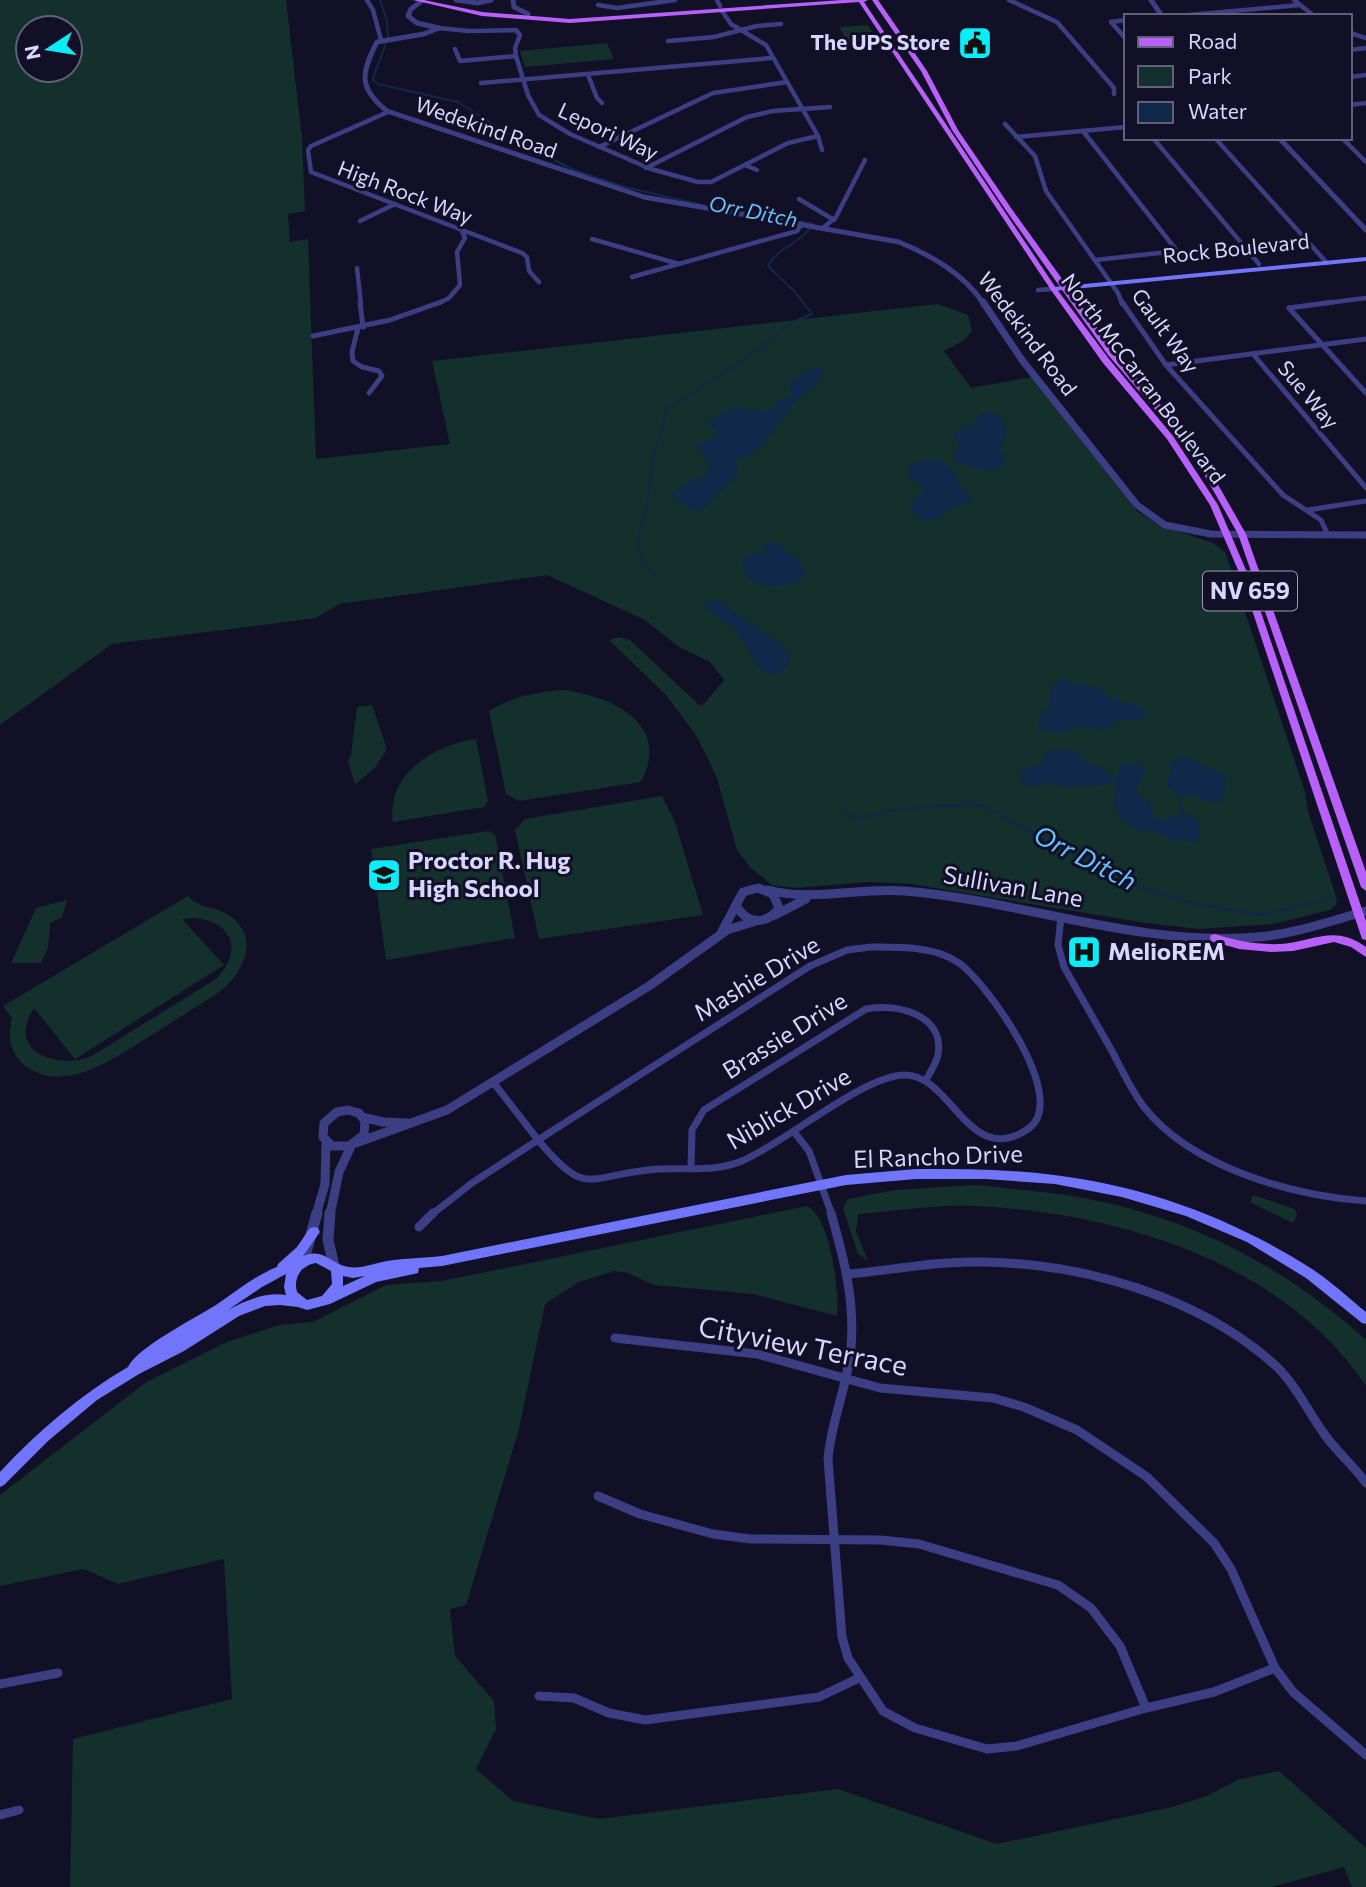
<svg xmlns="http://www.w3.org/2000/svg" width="1366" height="1887" viewBox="0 0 1366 1887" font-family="Commissioner,sans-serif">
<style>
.green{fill:#13302d;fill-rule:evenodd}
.water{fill:#10294a}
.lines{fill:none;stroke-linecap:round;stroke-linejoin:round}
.stream-far1{stroke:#10294a;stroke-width:2}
.stream{stroke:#10294a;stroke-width:2.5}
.minor-far3{stroke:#3c3e83;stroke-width:4.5}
.minor-far2{stroke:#3c3e83;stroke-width:5}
.minor-far1{stroke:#3c3e83;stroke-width:7}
.minor{stroke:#3c3e83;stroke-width:9}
.tertiary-far3{stroke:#3c3e83;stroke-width:5}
.tertiary-far2{stroke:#3c3e83;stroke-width:7}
.tertiary-far1{stroke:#3c3e83;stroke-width:9}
.tertiary{stroke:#3c3e83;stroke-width:11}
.secondary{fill:#7075fb;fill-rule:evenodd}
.primary{fill:#b860fa;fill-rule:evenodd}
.labels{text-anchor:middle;stroke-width:6;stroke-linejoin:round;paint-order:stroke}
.far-poi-label{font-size:21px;font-weight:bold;fill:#d8d6fe;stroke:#121026;text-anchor:end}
.far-street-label{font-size:21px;fill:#d8d6fe;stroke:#121026}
.far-water-label{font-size:21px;font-style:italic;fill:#67bffb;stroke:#121026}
.shield{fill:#121026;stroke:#9d9bbd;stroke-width:2}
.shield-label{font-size:23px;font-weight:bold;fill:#d8d6fe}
.poi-label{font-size:24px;font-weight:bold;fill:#d8d6fe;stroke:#121026;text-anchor:start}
.street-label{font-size:24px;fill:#d8d6fe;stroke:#121026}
.water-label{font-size:26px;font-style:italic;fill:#67bffb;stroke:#121026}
.near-street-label{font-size:28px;fill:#d8d6fe;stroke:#121026}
</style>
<rect width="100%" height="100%" fill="#121026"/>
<g class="green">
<path d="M0,0H286L302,138L305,211L288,214L290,242L308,239L316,459L450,444L432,361L938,304L968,315L972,331L963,341L944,351L971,388L1032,377L1137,511L1159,525L1213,543L1225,552L1305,792L1308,811L1337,900L1336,905L1330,910L1272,924L1199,929L1146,923L911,884L869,882L795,888L772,885L750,867L737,850L717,778L696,735L665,694L609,640L619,637L630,640L699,705H703L724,680L710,662L679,647L645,620L547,575L339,604L316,618L112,644L0,725ZM28,28H70V70H28Z"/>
<polygon points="868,25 881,45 852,48 839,27"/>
<polygon points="607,43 614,59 525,67 520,51"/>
<path d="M564,690C613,697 671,723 641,782L519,801L506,794L489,711C513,696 537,692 564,690Z"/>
<polygon points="372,705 387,749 375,768 355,784 348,761 351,755 357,707"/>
<path d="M476,739L488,801L484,807L393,822C386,774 434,745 476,739Z"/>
<polygon points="662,796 675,822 703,915 539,939 515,830 525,819"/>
<polygon points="488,831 495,834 515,938 386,960 371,849"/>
<path d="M188,896C201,910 212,905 227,914C262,935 244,974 218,993C197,1006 176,1020 155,1033C119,1055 63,1099 22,1063C9,1051 8,1034 12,1018L3,1006ZM194,918C232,921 244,951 216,979L90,1057C55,1069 6,1052 34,1008L75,1059L224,965L182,919Z"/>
<polygon points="67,900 62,917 50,923 48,948 41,963 11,963 36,908"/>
<path d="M976,1185C1016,1190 1058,1192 1098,1201C1200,1222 1290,1271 1366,1340V1386C1284,1262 1116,1212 974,1206C936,1204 896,1211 858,1214L856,1231L868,1261L858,1254L843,1208L848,1199L895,1190Z"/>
<polygon points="1253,1195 1295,1209 1297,1215 1293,1223 1250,1202"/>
<path d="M807,1206C830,1216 840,1292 837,1316L753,1294L654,1285L628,1273L614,1271L579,1282L545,1304L519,1429L466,1605L450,1609L455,1656L494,1701L496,1729L476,1769L513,1801L599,1819L838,1789L997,1844L1172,1807L1207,1796L1240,1779L1279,1771L1366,1848V1887H1352L1344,1867L1272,1887H70L73,1739L232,1699L224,1559L118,1584L84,1569L0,1586V1495L145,1383L227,1342L279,1325L313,1322L386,1285L442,1281Z"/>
</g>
<g class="water">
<path d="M815,367L821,369L824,375C814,386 802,394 792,405C776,424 762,455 736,461L738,474L702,511L695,512L671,495L683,485H689L688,479H697L711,472L704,455L693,445L714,438L717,435L716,430L707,423L709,420L732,409L733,404L736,408L767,411L776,407L778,400L791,398L790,382Z"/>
<path d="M983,412H993L1006,424V435L999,450L1004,455C1008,483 967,467 955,460L953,456L959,447L954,434L973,423Z"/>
<path d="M927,459L939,460L951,468L958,477L959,486L973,499C966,506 959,503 952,508C937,518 921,533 910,505L925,490L910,478L908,472L912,464Z"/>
<path d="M766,543H778C786,553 801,558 805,571L800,581C778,590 742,589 742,559L749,553L767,554L762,548Z"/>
<path d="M712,600C727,602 733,613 745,620C762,631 776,639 789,654V666L774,675L759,668L737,631L705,607L704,603Z"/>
<path d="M1059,679L1102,689L1108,697L1142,707L1147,717L1138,720H1118L1106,730C1098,731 1091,727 1083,727C1062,726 1063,742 1039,726L1037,719L1050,705L1051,688Z"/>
<path d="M1058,748L1073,750L1086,762L1103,768L1116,781L1121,764L1138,762C1151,774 1142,777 1136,789L1139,796L1149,801L1154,817L1162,821C1176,814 1189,810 1200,823V838L1196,842L1173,840L1153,831L1140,830L1128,825L1114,807L1116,782L1098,786L1065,787L1052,783L1033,787L1023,783L1019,775L1021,771L1041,764L1048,751Z"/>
<path d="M1182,756L1227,776L1222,802C1214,805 1209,800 1200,798C1186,794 1172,800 1167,781L1172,770L1169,764Z"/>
</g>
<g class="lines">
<g class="stream-far1">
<polyline points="380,0 387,21 388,38 374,75 373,80 378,84 458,102 534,150 574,170 625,187 703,205"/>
<path d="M654,575L640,555L637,543L648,499L653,457L667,409L744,360L793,322L812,314L795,292L768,266C778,247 802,243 813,224L717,207"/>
</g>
<g class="stream">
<polyline points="1180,797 1182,814"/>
<polyline points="844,807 854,820 891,811 942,805 957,806 967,802 984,806 1066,852 1089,860 1143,889 1201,905 1259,915 1334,898"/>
</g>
<g class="minor-far3">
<polyline points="367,0 373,10 381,40"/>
<polyline points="717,0 720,6"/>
<polyline points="1009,0 1057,22 1114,88 1114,94"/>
<polyline points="1294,0 1314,16"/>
<polyline points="598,5 617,8 675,0"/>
<polyline points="722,11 731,24 766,45 818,136 822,150"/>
<polyline points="1178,16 1300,5"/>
<polyline points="1111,22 1126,39"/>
<polyline points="1111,22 1126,20"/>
<polyline points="439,28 469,31 516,30 520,35 515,48 516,56 528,95 539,115 570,134 651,169 698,182 711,182 788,143 818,136"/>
<polyline points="1350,33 1366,38"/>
<polyline points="668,41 714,37 757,26 781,24"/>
<polyline points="455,49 460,61 516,56"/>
<polyline points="1350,50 1366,48"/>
<polyline points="588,75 597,98 602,103"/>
<polyline points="1350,77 1366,75"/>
<polyline points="481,83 772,58"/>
<polyline points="1350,105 1366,103"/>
<polyline points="388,112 311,146 308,150 311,172 522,253 527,257 529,271 539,282"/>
<polyline points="1005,124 1035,156 1046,191 1118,293 1122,304"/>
<polyline points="1083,131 1177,251"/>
<polyline points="1016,137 1126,127"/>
<polyline points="1153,138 1259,264"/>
<polyline points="1215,138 1327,263"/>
<polyline points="1342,138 1366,162"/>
<polyline points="599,147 713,93 787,82"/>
<polyline points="745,165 757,170"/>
<polyline points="646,168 747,117 773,111 830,107"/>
<polyline points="799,199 834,220"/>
<polyline points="360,221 395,204"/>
<polyline points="824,227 836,217 865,160"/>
<polyline points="592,239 679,264"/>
<polyline points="1095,260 1177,251"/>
<polyline points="357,268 361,304"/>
<polyline points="632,277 797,231 802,224"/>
<polyline points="1038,290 1053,289"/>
<polyline points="437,304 449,298 460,285 457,252 465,238 462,231"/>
<polyline points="1319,304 1366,298"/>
</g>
<g class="minor-far2">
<polyline points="360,302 363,327"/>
<polyline points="1122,302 1166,365 1283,495 1321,520 1328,535"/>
<polyline points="1289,308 1366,393"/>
<polyline points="1289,308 1333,302"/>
<polyline points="358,328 352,352 353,361 362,367 379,371 382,376 369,393"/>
<polyline points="313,336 390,320 441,302"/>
<polyline points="1253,354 1366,488"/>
<polyline points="1166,365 1366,339"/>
<polyline points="1308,510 1366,501"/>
</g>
<g class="minor-far1">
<path d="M1061,917L1058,945L1064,967C1080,995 1096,1023 1112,1051C1122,1070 1131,1090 1144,1107C1191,1167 1292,1196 1366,1201"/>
<path d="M871,947C899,947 935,946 959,963C988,984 1071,1100 1028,1129C969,1169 952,1075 905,1075C864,1075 786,1142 742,1161C710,1174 681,1166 648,1170C585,1177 586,1197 538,1140L810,966L847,950Z"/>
<polyline points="493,1082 538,1140"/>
<polyline points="794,1132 809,1151 832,1215"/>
<path d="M691,1169L692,1130L704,1110L866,1009C896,1003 945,1014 938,1055C936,1064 930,1072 926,1080"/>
<polyline points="431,1215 472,1183 538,1140"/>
</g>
<g class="minor">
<path d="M831,1213C844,1259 855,1300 851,1347C848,1385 831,1421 828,1459L842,1637L848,1658L883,1711L915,1728L987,1749L1017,1746L1146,1708L1214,1692L1275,1668"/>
<polyline points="419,1227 433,1213"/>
<path d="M849,1274C893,1270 937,1261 981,1262C1082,1263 1199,1296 1276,1366C1296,1385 1308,1412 1325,1435C1337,1452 1354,1466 1366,1483"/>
<polyline points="615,1338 757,1354 880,1388 993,1398 1024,1407 1077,1430 1147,1477 1214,1543 1231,1569 1275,1668 1293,1692 1366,1755"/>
<polyline points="598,1496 640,1514 713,1534 750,1539 881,1540 919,1544 1058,1585 1091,1608 1120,1646 1146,1708"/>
<polyline points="0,1684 58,1673"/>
<polyline points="539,1696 574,1698 609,1713 645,1720 819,1697 859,1678"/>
<polyline points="0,1815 19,1810"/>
</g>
<g class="tertiary-far3">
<polyline points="423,0 411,9 408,16 417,23 439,28"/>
<polyline points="456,0 478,3 491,0"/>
<polyline points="513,0 514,7 528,14"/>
<polyline points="1151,0 1162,16"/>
<path d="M439,28L424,34L377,42C361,73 358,88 387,111L644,197L899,242C932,256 963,273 984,304"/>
<polyline points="1279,138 1366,230"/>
</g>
<polyline class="tertiary-far2" points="983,302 1022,360 1137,505 1165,525 1211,534 1366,535"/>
<g class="tertiary-far1">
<path d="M758,888L773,894L779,908C766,926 746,924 736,905L743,892Z"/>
<path d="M768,890C814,902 859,887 905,891C1023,901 1138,947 1258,937C1294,934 1331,921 1366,911"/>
<polyline points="775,915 806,899"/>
<polyline points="721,933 736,905"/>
<polygon points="348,1110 359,1113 365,1121 364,1135 349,1146 332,1146 323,1137 324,1123 337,1112"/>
<polyline points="362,1117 383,1122 407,1123"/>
<polyline points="356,1143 447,1110 649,986 727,930 756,921"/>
<polyline points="316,1215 325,1184 326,1143"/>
<polyline points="330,1215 339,1172 351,1146"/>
</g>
<g class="tertiary">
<polyline points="330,1213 328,1240 334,1266"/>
<polyline points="303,1263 317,1213"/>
</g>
<g class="secondary">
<polygon points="1366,257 1366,261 1053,291 1050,289 1053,287"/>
<path d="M916,1169C963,1169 1009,1169 1054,1175C1146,1186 1234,1219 1312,1269C1331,1281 1348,1298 1366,1312V1324L1362,1323L1306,1278L1247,1242L1186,1216L1122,1197L1055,1184L986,1179H916L846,1185L442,1266L419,1268L418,1273L414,1274L376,1282L330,1304L307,1310L298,1307L280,1305L265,1306L239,1316L184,1351L139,1374L97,1400L48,1441L4,1485L0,1487V1472C38,1431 80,1395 128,1367C137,1347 196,1318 216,1305C236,1292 254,1276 277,1267L278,1264L297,1247L310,1228L314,1227L318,1228L320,1232L303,1256C324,1247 330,1264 349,1267C362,1269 375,1263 387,1261C405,1258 424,1258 442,1256L846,1175ZM316,1263L331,1271L332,1284L322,1296L307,1300L297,1292C293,1278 301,1265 316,1263ZM286,1274L284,1287L286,1295C266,1292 246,1300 228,1310L262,1287ZM343,1276L353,1278L365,1276L343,1286Z"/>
</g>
<g class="primary">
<polygon points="413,0 424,0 482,12 570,19 842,0 868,0 864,2 1056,288 1109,359 1173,436 1218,505 1249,577 1366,921 1366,940 1362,939 1361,936 1241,577 1210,505 1167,439 1103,363 1051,290 859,2 570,23 482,16"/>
<polygon points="872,0 878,0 927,71 958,130 1011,208 1114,351 1177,424 1208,467 1246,534 1366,872 1366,891 1361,887 1238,534 1201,469 1171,428 1108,355 1005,209 952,130 921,71"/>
<path d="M1215,934C1236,941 1259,945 1281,944C1314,941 1335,924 1366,947V957L1351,947L1334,942L1293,951L1271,952L1239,949L1211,941L1210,938L1211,935Z"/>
</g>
</g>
<defs>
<g id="civic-square" transform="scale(1.75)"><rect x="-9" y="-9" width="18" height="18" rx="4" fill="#08eef8" stroke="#121026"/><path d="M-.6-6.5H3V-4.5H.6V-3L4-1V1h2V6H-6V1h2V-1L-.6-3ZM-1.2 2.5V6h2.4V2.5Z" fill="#111"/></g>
<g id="school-square" transform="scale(1.75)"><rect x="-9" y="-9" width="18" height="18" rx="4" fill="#08eef8" stroke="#121026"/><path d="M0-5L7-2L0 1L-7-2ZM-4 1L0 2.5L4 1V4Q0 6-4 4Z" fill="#111"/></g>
<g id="hospital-square" transform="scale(1.75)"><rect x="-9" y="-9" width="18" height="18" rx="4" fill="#08eef8" stroke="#121026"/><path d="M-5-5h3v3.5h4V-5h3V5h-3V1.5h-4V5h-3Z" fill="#111"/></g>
</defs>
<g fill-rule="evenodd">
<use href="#civic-square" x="975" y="43"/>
<use href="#school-square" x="384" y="875"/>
<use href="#hospital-square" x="1084" y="952"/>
</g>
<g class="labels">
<g class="far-poi-label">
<text x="950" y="50">The UPS Store</text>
</g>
<g class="far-street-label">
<text transform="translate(486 128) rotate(19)" y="7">Wedekind Road</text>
<text transform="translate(608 132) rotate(25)" y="7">Lepori Way</text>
<text transform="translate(405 193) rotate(21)" y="7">High Rock Way</text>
<text transform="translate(1236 249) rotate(-6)" y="7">Rock Boulevard</text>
<text transform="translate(1165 331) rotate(54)" y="7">Gault Way</text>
<text transform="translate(1027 334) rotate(53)" y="7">Wedekind Road</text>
<text transform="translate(1143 379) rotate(53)" y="7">North McCarran Boulevard</text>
<text transform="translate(1308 395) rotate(50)" y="7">Sue Way</text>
</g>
<g class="far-water-label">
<text transform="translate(753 212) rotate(11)" y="7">Orr Ditch</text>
</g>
<rect class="shield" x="1203" y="571.5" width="94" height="39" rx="5"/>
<g class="shield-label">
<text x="1250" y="599">NV 659</text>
</g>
<g class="poi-label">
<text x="408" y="869">Proctor R. Hug<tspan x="408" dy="28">High School</tspan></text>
<text x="1108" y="960">MelioREM</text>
</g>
<g class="street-label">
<text transform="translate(1013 887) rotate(10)" y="8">Sullivan Lane</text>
<text transform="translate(757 979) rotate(-31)" y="8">Mashie Drive</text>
<text transform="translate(785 1036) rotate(-32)" y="8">Brassie Drive</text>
<text transform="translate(789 1109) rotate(-30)" y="8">Niblick Drive</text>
<text transform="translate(938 1157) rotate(-2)" y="8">El Rancho Drive</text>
</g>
<g class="water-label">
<text transform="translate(1085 858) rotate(27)" y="9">Orr Ditch</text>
</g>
<g class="near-street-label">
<text transform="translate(803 1346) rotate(11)" y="10">Cityview Terrace</text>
</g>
</g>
<rect x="1124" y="14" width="228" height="126" fill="#121026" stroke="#615f7c" stroke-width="2"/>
<rect x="1138" y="37" width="35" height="10" fill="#b860fa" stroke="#615f7c" stroke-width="2"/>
<text x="1188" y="49" font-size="21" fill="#d8d6fe">Road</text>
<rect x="1138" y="66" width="35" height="21" fill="#13302d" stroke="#615f7c" stroke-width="2"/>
<text x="1188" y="84" font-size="21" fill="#d8d6fe">Park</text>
<rect x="1138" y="102" width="35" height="21" fill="#10294a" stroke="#615f7c" stroke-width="2"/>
<text x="1188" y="119" font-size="21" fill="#d8d6fe">Water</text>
<g transform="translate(49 49) rotate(258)"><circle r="33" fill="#121026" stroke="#615f7c" stroke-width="2"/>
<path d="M0-5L12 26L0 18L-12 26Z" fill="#08eef8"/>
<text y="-10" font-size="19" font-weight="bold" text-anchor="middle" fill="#d8d6fe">N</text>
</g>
</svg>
